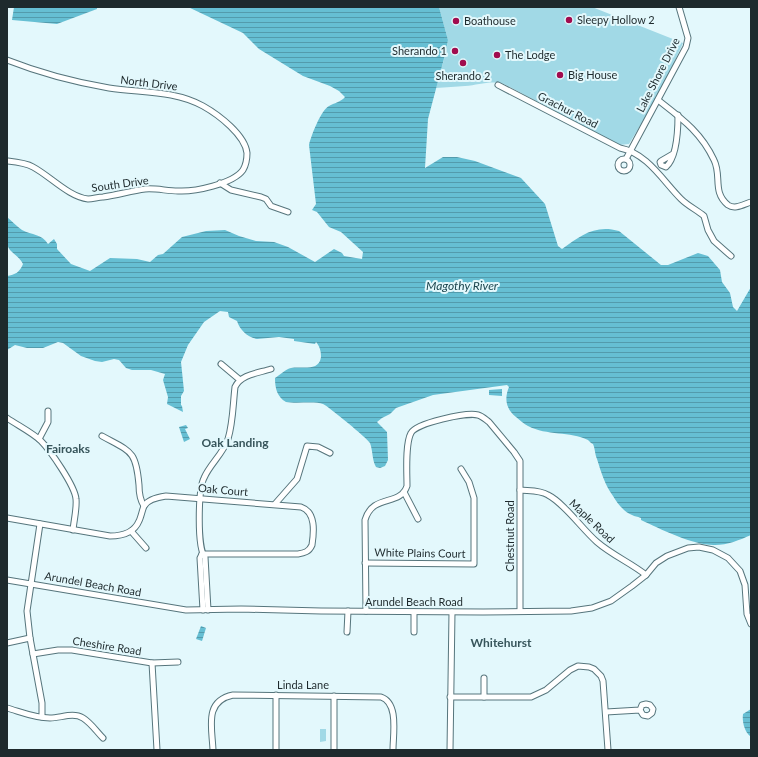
<svg xmlns="http://www.w3.org/2000/svg" width="758" height="757" viewBox="0 0 758 757" font-family="Lato,sans-serif">
<style>
.green{fill:#a1d9e6}
.water{fill:url(#water-rules)}
.lines{fill:none;stroke-linecap:round;stroke-linejoin:round}
.minor-casing{stroke:#56757c;stroke-width:7}
.minor{stroke:#fff;stroke-width:5}
.poi-dot{fill:#a10b4e;stroke:#e3f8fc;stroke-width:1.5}
.labels{text-anchor:middle;stroke-width:4;stroke-linejoin:round;paint-order:stroke}
.poi-label{font-size:11px;fill:#1e2a2d;stroke:#e3f8fc;text-anchor:start}
.street-label{font-size:11px;fill:#1e2a2d;stroke:#e3f8fc}
.water-label{font-size:12px;font-style:italic;fill:#1c454e;stroke:#e3f8fc}
.neighbourhood-label{font-size:12px;font-weight:bold;fill:#37555b;stroke:#e3f8fc}
</style>
<defs>
<pattern id="water-rules" width="6" height="5" patternUnits="userSpaceOnUse"><rect width="6" height="5" fill="#66bfd3"/><path d="M0 2.5h6" fill="none" stroke="#539bac"/></pattern>
</defs>
<rect width="100%" height="100%" fill="#e3f8fc"/>
<g class="green">
<path d="M439,7H592L683,43L660,93L629,144L619,145L504,84C490,80 479,85 465,86C456,87 446,87 436,88L446,52L448,40Z"/>
<polygon points="320,729 326,729 326,741 320,742"/>
</g>
<g class="water">
<polygon points="14,7 97,7 97,9 57,24 12,20"/>
<path d="M188,7H439L448,40L446,51L428,119L425,168L443,157H457L475,161L521,178L545,204L558,246L562,249C580,236 595,224 619,231L661,265H668L698,253L708,256L720,270L722,282L730,293L733,307L737,311L751,287V535C740,540 727,545 715,545C695,546 660,529 641,520V518C637,516 635,517 632,515C624,512 617,503 613,496C605,485 601,472 597,459C595,455 595,448 593,444C592,444 589,441 588,440C570,431 547,436 528,426C524,424 520,420 516,417C506,409 504,399 509,387L507,385L433,395L396,408L390,414L382,418L377,422L387,432L388,460L385,466L380,468L376,467C372,460 373,451 370,443C368,439 328,406 323,404C315,401 296,404 286,402C277,397 275,388 275,378C280,375 286,369 291,368C302,366 319,372 321,357C321,351 320,347 316,342L315,344L294,341V339L279,337L257,339C247,337 240,330 237,321L229,317L228,312L220,311L204,322L188,345L181,362L184,391L181,396V405L182,406L183,412L167,404L168,397L163,380L165,374L151,370H132L126,368L119,360L114,359L102,362L95,361L81,356L63,343L58,342L43,348H27L15,345L7,350V276C15,275 20,272 23,264C20,258 15,255 10,250C4,242 7,227 7,217C12,221 16,226 22,230C32,235 42,234 48,244L54,239L57,244V249L71,264L90,271L110,258L137,259L150,262L158,255L163,254L182,237L206,231L225,230L239,236L256,241L274,242L288,247L315,262L334,249L342,253L344,256L362,259L363,252L341,232L329,227L317,212L312,210L316,204L309,145C311,136 321,110 329,106C334,103 341,102 345,97L339,91L330,86L303,76L259,49L243,33Z"/>
<polygon points="502,389 502,396 489,395 489,390"/>
<polygon points="186,425 188,428 185,429 190,439 184,442 179,427"/>
<polygon points="201,626 206,628 202,641 196,639"/>
<path d="M751,709V737C744,732 742,721 743,714Z"/>
</g>
<g class="lines">
<g class="minor-casing">
<g id="minor">
<path d="M7,60C40,73 74,82 109,88C141,93 174,90 203,106C219,115 245,135 247,153C247,159 246,165 243,170C233,184 194,192 178,191C167,191 156,188 145,189C131,191 117,195 103,197C98,197 93,199 88,199C69,197 50,176 33,167C26,163 16,162 7,161"/>
<path d="M498,85L620,148C647,153 663,181 681,199C688,206 697,210 704,216L708,230L714,241L731,256"/>
<path d="M658,100C681,118 701,132 714,160C722,176 712,192 728,205C735,210 744,204 751,202"/>
<path d="M673,154L661,161L660,162L661,165L666,167C677,157 678,129 678,115"/>
<circle cx="624" cy="165" r="6"/>
<polyline points="626,159 686,47 688,38 679,7"/>
<polyline points="220,183 231,190 261,197 266,199 271,206 288,212"/>
<polyline points="221,364 240,380"/>
<path d="M7,418C17,425 33,433 41,441C50,450 75,486 76,499C77,508 74,520 73,530"/>
<path d="M102,436C131,452 136,450 139,485C139,493 140,500 144,506"/>
<polyline points="39,439 48,422 48,411"/>
<path d="M520,490C529,491 540,490 548,495C564,503 582,529 597,542C612,555 631,563 646,575"/>
<polyline points="404,492 418,519"/>
<polyline points="275,504 297,479 307,446 318,447 330,453"/>
<path d="M7,518L110,536C122,536 134,533 139,521C141,517 142,511 144,506C148,499 159,497 166,496L301,507C316,512 314,532 312,545C309,552 304,553 298,554H202"/>
<polyline points="40,524 27,611 30,638 42,703 42,717"/>
<polyline points="131,531 146,548"/>
<polyline points="202,554 200,558 203,610"/>
<polyline points="365,563 474,564 474,498 469,482 461,469"/>
<polyline points="7,580 186,610 241,609 321,611 483,612 571,611 592,608 611,601 632,586 646,575 656,563 667,556 688,548 699,547 713,550 728,558 740,571 745,585 747,614 751,624"/>
<path d="M208,610L205,557C197,549 198,490 204,478C210,464 223,454 228,439C233,423 233,404 235,387C241,374 259,373 271,369"/>
<path d="M366,611L365,520C373,493 400,507 407,486C407,473 405,444 411,433C416,423 467,412 478,415C482,416 485,419 489,422L514,452L520,461V611"/>
<polyline points="414,612 414,632"/>
<polyline points="347,632 348,611"/>
<polyline points="7,643 30,638"/>
<polyline points="33,654 58,650 72,650 152,663 178,662"/>
<polyline points="152,663 157,750"/>
<polyline points="484,678 484,697"/>
<polyline points="450,697 531,697 546,690 570,670 578,666 589,667 594,669 601,676 603,681 608,750"/>
<path d="M7,708C21,712 35,718 50,718C61,718 73,712 83,718C91,723 97,732 103,738"/>
<polyline points="606,712 640,710 643,715 648,716 652,713 653,709 650,705 646,704 642,705 640,710"/>
<path d="M213,750C212,727 204,701 233,695L381,697C399,703 393,734 393,750"/>
<polyline points="276,750 276,695"/>
<polyline points="334,750 334,696"/>
<polyline points="450,750 452,612"/>
</g>
</g>
<use href="#minor" class="minor"/>
</g>
<g class="poi-dot">
<circle cx="569" cy="20" r="4"/>
<circle cx="456" cy="21" r="4"/>
<circle cx="455" cy="51" r="4"/>
<circle cx="497" cy="55" r="4"/>
<circle cx="463" cy="63" r="4"/>
<circle cx="560" cy="75" r="4"/>
</g>
<g class="labels">
<g class="poi-label">
<text x="577" y="24">Sleepy Hollow 2</text>
<text x="464" y="25">Boathouse</text>
<text x="447" y="55" text-anchor="end">Sherando 1</text>
<text x="505" y="59">The Lodge</text>
<text x="568" y="79">Big House</text>
<text x="463" y="80" text-anchor="middle">Sherando 2</text>
</g>
<g class="street-label">
<text transform="translate(658 75) rotate(-63)" y="4">Lake Shore Drive</text>
<text transform="translate(149 83) rotate(7)" y="4">North Drive</text>
<text transform="translate(568 110) rotate(27)" y="4">Grachur Road</text>
<text transform="translate(120 184) rotate(-8)" y="4">South Drive</text>
<text transform="translate(223 490) rotate(5)" y="4">Oak Court</text>
<text transform="translate(592 521) rotate(44)" y="4">Maple Road</text>
<text transform="translate(510 536) rotate(-90)" y="4">Chestnut Road</text>
<text transform="translate(420 553) rotate(1)" y="4">White Plains Court</text>
<text transform="translate(93 584) rotate(10)" y="4">Arundel Beach Road</text>
<text x="414" y="606">Arundel Beach Road</text>
<text transform="translate(107 646) rotate(9)" y="4">Cheshire Road</text>
<text x="303" y="689">Linda Lane</text>
</g>
<g class="water-label">
<text x="462" y="290">Magothy River</text>
</g>
<g class="neighbourhood-label">
<text x="235" y="447">Oak Landing</text>
<text x="68" y="453">Fairoaks</text>
<text x="501" y="647">Whitehurst</text>
</g>
</g>
<rect width="758" height="757" fill="none" stroke="#1e2a2d" stroke-width="16"/>
</svg>
